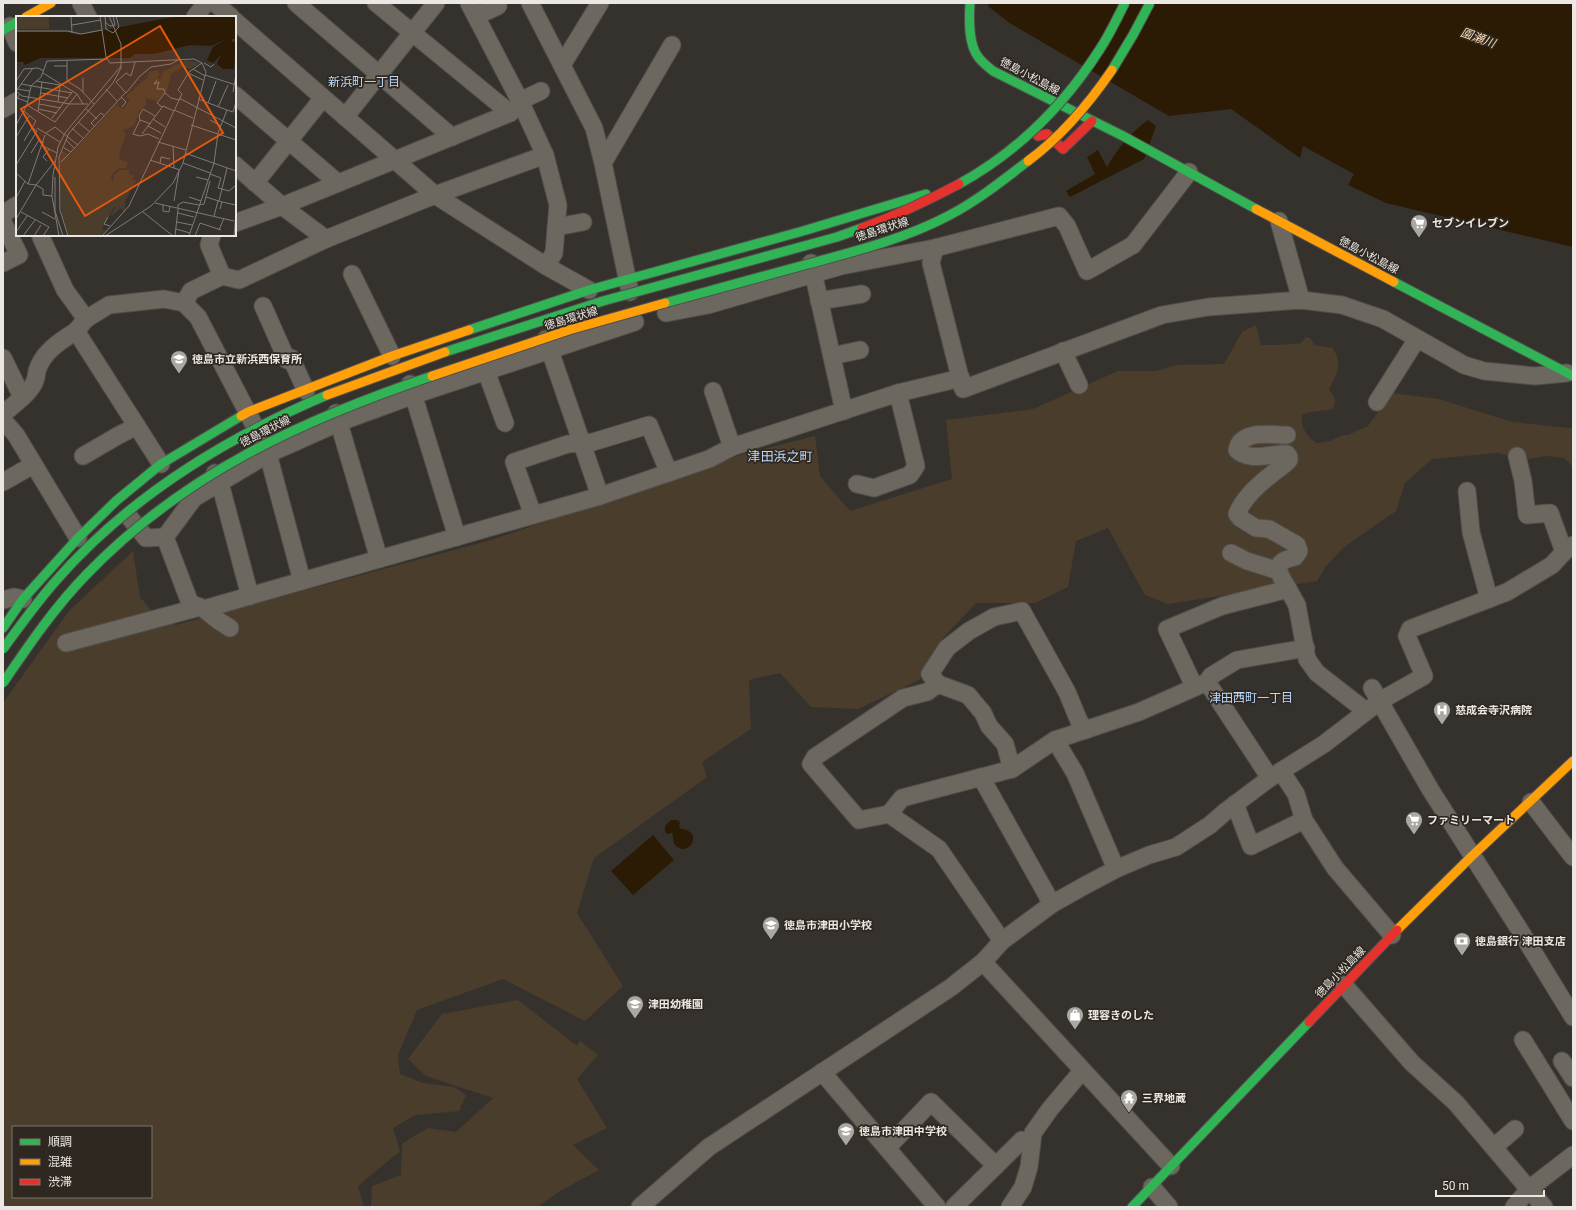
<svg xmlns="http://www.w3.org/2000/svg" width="1576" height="1210" viewBox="0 0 1576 1210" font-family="Roboto,'Noto Sans JP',sans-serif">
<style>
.green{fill:#4b3d2b;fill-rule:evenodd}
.water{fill:#2b1a04}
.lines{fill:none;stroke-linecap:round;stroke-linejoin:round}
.street-casing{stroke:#514f4c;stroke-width:19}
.fast-casing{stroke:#514f4c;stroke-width:11}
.slow-casing{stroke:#514f4c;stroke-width:11}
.jam-casing{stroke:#514f4c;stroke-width:11}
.street{stroke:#6d685f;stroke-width:17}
.fast{stroke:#30b455;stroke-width:9}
.slow{stroke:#ff9f0a;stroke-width:9}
.jam{stroke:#e5322d;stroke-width:9}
.fast-bridge-casing{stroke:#514f4c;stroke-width:11;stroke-linecap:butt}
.slow-bridge-casing{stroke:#514f4c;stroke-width:11;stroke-linecap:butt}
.jam-bridge-casing{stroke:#514f4c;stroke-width:11;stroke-linecap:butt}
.fast-bridge{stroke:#30b455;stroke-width:9}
.slow-bridge{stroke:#ff9f0a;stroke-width:9}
.jam-bridge{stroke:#e5322d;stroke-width:9}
.labels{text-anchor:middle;stroke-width:3.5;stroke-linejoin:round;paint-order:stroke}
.street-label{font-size:11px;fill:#ebe7e3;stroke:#2e2821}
.poi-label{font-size:11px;font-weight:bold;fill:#ebe7e3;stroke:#2e2821;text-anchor:start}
.water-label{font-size:12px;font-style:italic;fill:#fad9b0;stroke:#2e2821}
.neighbourhood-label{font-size:12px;fill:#bbd9fd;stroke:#2e2821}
.quarter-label{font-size:13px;fill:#bbd9fd;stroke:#2e2821}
.inset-road{fill:none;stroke:#7e7a76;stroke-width:1}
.view{fill:#e8590c;fill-opacity:0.15;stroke:#e8590c;stroke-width:2}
.inset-edge{fill:none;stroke:#ebe7e3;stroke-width:2}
</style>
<rect width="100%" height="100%" fill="#35322e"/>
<g class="green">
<path d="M1256,325L1261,345H1279L1301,343L1306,337C1311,338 1312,340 1314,345L1333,348C1343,367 1337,372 1329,390C1335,396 1337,401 1333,409C1324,411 1308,411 1302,415C1301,428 1306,436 1317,443L1330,441L1343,435H1348L1368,426L1392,393L1439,399L1512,422L1569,428H1573V467L1564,458L1546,456L1528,459L1497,453L1432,459L1405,483L1396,511L1344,547L1326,566L1317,581L1168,604L1145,595L1108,528L1076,541L1068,587L1035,603H976L942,639L919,680L858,709L811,707L780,673L749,680L751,729L702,762L707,777L594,858L577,913L623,986L585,1021L503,979L417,1010L398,1055L400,1074L423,1083L454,1087L466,1095L459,1111L415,1115L393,1128L400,1151L358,1186L364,1207H3V703L69,611L133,551L140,597L151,610L176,625L491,540L744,454L815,436L820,476L850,511L952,479L946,420L1033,409L1118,371H1156L1177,365L1224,364L1242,332ZM13,1127H151V1197H13Z"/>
<polygon points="518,1000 577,1046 580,1041 598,1055 577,1079 607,1128 573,1145 599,1170 560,1191 537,1207 371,1207 372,1186 401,1175 402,1144 414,1136 428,1128 456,1132 493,1098 426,1076 408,1059 442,1014"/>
</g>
<g class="water">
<polygon points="989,3 1573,3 1573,247 1386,203 1348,185 1354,174 1303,146 1300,158 1231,109 1169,116 1008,22 988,6"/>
<path d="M1148,120L1156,126L1144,159L1070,197L1066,191L1095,174L1087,157L1098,150L1107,167C1117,149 1131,132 1148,120Z"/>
<path d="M671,820H677L680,822L679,827L681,829C705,831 689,859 675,845C672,841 674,837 672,833L667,834L665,831V826Z"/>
<polygon points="653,835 674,860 633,895 611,871"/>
</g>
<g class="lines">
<g class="street-casing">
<g id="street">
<polyline points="81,3 88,17"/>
<polyline points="215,3 231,17"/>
<polyline points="296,3 452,137"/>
<polyline points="376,3 510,113"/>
<polyline points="469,3 521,103 545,155 558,205 554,253 546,266"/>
<polyline points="530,3 594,128 603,163 630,292"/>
<polyline points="476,16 498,6"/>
<polyline points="195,17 206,3"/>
<polyline points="235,21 435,195 546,266 589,290"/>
<polyline points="10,26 17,43"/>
<polyline points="562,65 600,3"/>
<polyline points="235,95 338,183"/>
<polyline points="520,101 541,91"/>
<polyline points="3,109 17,101"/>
<polyline points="345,117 436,3"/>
<polyline points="603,163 672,45"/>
<polyline points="235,165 282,206 326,239"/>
<polyline points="1189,172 1133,245 1087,271 1067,226 1059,216 935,248 931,263 963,389 1162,315 1208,307 1301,300 1342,305 1383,319 1464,365 1484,371 1535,376 1567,373"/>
<polyline points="255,183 323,98"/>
<polyline points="3,214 17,205"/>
<polyline points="1279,221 1301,300"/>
<polyline points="3,222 19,255 3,263"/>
<polyline points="235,223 282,206 510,113 521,103"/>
<polyline points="556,227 583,222"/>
<polyline points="212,235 209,245 222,276 239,280 326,239 435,195 545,155"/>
<polyline points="41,237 65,290 86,319 76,331 161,464"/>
<polyline points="811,263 844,411"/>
<polyline points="352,274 392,356"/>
<polyline points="819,301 862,294"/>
<polyline points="184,303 191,291 222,276"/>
<polyline points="263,306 287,360 291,358 306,391"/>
<polyline points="666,313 708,305 841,266 935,248"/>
<polyline points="86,319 109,305 164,299 184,303 198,317 253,423"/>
<polyline points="546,339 600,496"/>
<polyline points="1063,351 1079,385"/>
<polyline points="832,356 860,350"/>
<polyline points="3,358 22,397"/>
<polyline points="486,371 505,423"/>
<polyline points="410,384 457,537"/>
<polyline points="713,391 732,447"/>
<polyline points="1377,402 1417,339"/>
<polyline points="336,413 379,559"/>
<path d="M3,414C13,405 28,395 34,383C37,378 36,372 38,368C45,350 61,341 76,331"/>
<polyline points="3,420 16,435 78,538"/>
<path d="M1287,435C1271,435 1241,429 1237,450C1249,461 1267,455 1282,454H1287L1289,457V460C1284,466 1277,469 1272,474C1259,484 1243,498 1237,514L1240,518L1256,528L1269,529L1297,545L1299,551L1295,557C1270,562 1279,573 1288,589"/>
<polyline points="264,445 268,454 302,581"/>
<polyline points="83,456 119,435 137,426"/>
<polyline points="1517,456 1523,481 1527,515 1550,513 1564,552"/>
<polyline points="215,473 220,483 250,596"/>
<polyline points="3,482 33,465"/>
<polyline points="857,484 874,488 910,475 916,466 898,393"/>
<polyline points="1467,491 1471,532 1489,599"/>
<polyline points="533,515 514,462 568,444 593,442 649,425 669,473"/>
<polyline points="130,518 146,538 165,537 194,498 268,454 340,422 414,395 635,322"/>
<polyline points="165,537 190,603 204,609 600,496 709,459 732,447 898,393 961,378"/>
<polyline points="1231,553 1247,561 1279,571"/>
<polyline points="3,600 14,597 23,599"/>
<polyline points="204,609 219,621 230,628"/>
<polyline points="66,643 200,607"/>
<polyline points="1207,682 1211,676 1237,660 1306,648"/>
<polyline points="938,684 930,674 947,648 969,631 994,617 1022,611 1067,692 1079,721 1086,730"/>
<polyline points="1194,686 1167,629 1222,606 1288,589 1297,605 1307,659 1317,673 1366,711"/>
<polyline points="1372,688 1430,789 1521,932 1573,1017"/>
<polyline points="1055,740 1075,773 1116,869"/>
<polyline points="1281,771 1296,794 1304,820 1335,868 1392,935"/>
<polyline points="981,777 1052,904"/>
<polyline points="1531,802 1573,857"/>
<polyline points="1235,804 1251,846 1304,820"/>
<polyline points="889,814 902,798 1012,769 1055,740 1139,712 1207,682 1270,778"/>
<polyline points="1002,941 939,849 889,814 859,820 811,764 815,757 903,698 927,692 938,684 968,695 983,713 989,726 1005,744 1012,769"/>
<polyline points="983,962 1171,1166"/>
<polyline points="1344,985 1412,1063 1456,1103 1544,1207"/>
<polyline points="1523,1040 1573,1121"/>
<polyline points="1562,1061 1573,1078"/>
<polyline points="822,1072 937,1207"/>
<polyline points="1494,1147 1515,1129"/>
<polyline points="887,1148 931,1102 996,1166"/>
<polyline points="1152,1187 1169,1207"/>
<polyline points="640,1207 709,1147 950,988 983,962 1002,941 1052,904 1084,886 1116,869 1149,855 1176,847 1210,825 1226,811 1270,778 1324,744 1380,701 1424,676 1407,636 1410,629 1507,592 1552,565 1564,552 1573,545"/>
<polyline points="954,1207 1022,1140"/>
<polyline points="1010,1207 1023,1187 1029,1167 1033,1133 1050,1109 1082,1071"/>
<polyline points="1514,1207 1529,1189 1573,1155"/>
</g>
</g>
<g class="fast-casing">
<g id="fast">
<path d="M970,3C969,19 968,45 979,58C983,63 988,67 993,71L1123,136L1256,209"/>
<polyline points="3,30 17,22"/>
<polyline points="1394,282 1573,376"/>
<polyline points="469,330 589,290 803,231 926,194"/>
<polyline points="3,628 23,599 78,538 116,501 161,464 241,416"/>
<polyline points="1132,1207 1309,1022"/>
</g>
</g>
<g class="slow-casing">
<g id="slow">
<polyline points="26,17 51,3"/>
<polyline points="1256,209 1394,282"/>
<polyline points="241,416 248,412 392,356 469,330"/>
<polyline points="1397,930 1472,856 1573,761"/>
</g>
</g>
<g class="jam-casing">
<g id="jam">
<polyline points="1038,136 1047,134 1063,149 1092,121"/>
<polyline points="1309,1022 1397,930"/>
</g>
</g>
<use href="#street" class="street"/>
<use href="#fast" class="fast"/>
<use href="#slow" class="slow"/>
<use href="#jam" class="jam"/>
<g class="fast-bridge-casing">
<g id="fast-bridge">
<polyline points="1112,70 1133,35 1150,3"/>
<path d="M959,184C1017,152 1065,104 1100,49C1110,34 1117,18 1125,3"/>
<path d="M665,303C713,290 761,277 808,264C856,251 904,239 948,216C977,201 1002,181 1028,161"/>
<polyline points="445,352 603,301 837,237 862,228"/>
<path d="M3,649C19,627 35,605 53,584C127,498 223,439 327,395"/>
<path d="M3,683C29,645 54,608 86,575C183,474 302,420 432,376"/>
</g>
</g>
<g class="slow-bridge-casing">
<g id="slow-bridge">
<path d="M1028,161C1062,136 1088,105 1112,70"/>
<polyline points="432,376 569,330 665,303"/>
<polyline points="327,395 445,352"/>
</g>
</g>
<g class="jam-bridge-casing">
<path id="jam-bridge" d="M862,228C895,216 927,201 959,184"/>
</g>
<use href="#fast-bridge" class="fast-bridge"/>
<use href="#slow-bridge" class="slow-bridge"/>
<use href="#jam-bridge" class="jam-bridge"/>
</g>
<defs>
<g id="supermarket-pin" transform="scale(0.9)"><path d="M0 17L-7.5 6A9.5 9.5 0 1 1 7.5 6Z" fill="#aba8a4" stroke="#2e2821"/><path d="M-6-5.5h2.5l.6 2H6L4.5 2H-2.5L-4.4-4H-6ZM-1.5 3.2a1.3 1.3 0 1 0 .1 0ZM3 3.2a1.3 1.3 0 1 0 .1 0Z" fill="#fff"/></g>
<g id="school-pin" transform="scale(0.9)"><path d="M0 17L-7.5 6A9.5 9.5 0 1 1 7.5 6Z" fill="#aba8a4" stroke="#2e2821"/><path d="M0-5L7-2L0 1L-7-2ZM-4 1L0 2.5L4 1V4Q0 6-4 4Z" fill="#fff"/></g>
<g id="hospital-pin" transform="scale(0.9)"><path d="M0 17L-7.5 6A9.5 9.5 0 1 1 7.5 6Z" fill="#aba8a4" stroke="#2e2821"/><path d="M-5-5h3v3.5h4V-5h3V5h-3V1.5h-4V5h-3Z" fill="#fff"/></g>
<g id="bank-pin" transform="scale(0.9)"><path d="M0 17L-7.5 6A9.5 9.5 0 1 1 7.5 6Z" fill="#aba8a4" stroke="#2e2821"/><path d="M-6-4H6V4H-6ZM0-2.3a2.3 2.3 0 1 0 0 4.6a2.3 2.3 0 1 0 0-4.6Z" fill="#fff"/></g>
<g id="shop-pin" transform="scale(0.9)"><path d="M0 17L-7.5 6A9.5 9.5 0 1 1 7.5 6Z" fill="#aba8a4" stroke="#2e2821"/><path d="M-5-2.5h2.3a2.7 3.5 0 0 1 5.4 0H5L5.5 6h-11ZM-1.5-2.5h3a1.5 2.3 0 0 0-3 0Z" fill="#fff"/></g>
<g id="temple-pin" transform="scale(0.9)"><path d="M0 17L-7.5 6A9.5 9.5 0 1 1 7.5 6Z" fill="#aba8a4" stroke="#2e2821"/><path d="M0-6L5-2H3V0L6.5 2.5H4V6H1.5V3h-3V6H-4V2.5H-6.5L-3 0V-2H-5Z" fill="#fff"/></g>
</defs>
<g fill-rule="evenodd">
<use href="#supermarket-pin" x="1419" y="223"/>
<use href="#school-pin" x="179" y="359"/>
<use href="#hospital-pin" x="1442" y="710"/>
<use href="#supermarket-pin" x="1414" y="820"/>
<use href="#school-pin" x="771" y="925"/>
<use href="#bank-pin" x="1462" y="941"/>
<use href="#school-pin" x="635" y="1004"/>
<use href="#shop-pin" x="1075" y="1015"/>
<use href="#temple-pin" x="1129" y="1098"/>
<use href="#school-pin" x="846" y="1131"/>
</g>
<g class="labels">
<g class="street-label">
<text transform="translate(1030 76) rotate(28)" y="4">徳島小松島線</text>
<text transform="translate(882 229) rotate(-18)" y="4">徳島環状線</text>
<text transform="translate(1369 255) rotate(28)" y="4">徳島小松島線</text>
<text transform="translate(571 318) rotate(-17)" y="4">徳島環状線</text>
<text transform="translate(265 431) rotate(-27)" y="4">徳島環状線</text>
<text transform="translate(1340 972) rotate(-46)" y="4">徳島小松島線</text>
</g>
<g class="poi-label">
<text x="1432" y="227">セブンイレブン</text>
<text x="192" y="363">徳島市立新浜西保育所</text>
<text x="1455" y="714">慈成会寺沢病院</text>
<text x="1427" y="824">ファミリーマート</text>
<text x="784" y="929">徳島市津田小学校</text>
<text x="1475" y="945">徳島銀行 津田支店</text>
<text x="648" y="1008">津田幼稚園</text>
<text x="1088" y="1019">理容きのした</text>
<text x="1142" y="1102">三界地蔵</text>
<text x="859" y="1135">徳島市津田中学校</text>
</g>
<g class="water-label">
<text transform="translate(1478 38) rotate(20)" y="4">園瀬川</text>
</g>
<g class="neighbourhood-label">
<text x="364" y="86">新浜町一丁目</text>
<text x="1251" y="702">津田西町一丁目</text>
</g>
<g class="quarter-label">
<text x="780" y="461">津田浜之町</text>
</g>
</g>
<g transform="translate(16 16)">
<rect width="220" height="220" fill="#35322e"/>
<path d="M2,0H33V13H1ZM170,44L184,47L174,53L167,51L155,58L151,75L140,85L130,82V89L123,95L118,110L107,114L110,118L103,138L104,143L112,147L110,152L101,153L95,160L96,165L100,166L97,165L98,159L104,154H113V158L118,160L116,164H120L109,186V197L105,192L94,201L100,190L97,193L86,212L90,215L84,220H53L46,198L44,178V143L46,135L54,139L100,89L107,93L114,85L110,80L132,61L133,56L142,54L144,59L141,61L144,63L148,55Z" fill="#4b3d2b"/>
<path d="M162,0H220V23H216V26H220L218,53H207L201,48L205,39L197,47L191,44L197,31L210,23L195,30L174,29L138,38H119L114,42H24L9,49L7,46H0V16H50L63,19Z" fill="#2b1a04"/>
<path class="inset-road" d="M55,0L56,17M84,0L90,41L94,47L178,43L186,47L190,56L167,147L157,167L135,190L89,220M89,0L90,13L97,17L103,11L100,0M89,6L94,10L99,9L97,0M56,9L85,4M0,15H52L65,18L86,14M51,44V65L64,73L78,88M119,46L115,60L110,57L100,66L110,77L124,60L135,51L155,48L162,44M188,47L195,51L198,48M38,50H51M17,52L0,75L6,80L54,88H72M177,53L189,60M27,57L61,78L67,88M172,57L187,64M189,59L220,69M67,62V76M141,64L138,68L143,66L141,73H148L149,77M0,65L8,53L22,52L28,55M20,65L44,69M5,68L56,77M1,73L14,75M90,73L101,85M217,76L220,58M25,77L52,82M4,78L1,82L12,86M105,81L110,86L106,91M163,82L220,112M42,86L44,68M192,87L200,65M23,88L45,92M11,89L39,106L61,78M146,91L141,87L149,77L155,82L163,84M202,91L212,69M69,92L81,103M22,93L41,97M158,94L177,102M211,94L217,96L220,86M22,95L26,66M36,102L57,75M137,103L149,111M124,104L123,100L127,93L139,100M194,104L205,110M62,106L74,116M135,108L124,104L117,118L124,120L132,118L143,123M0,109L11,89L15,70L25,61L31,45L91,43M175,109L220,124M132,110L145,117M79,111L75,107L85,97L89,100M21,112L44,126M56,112L68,123M30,117L39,111L62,129M126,118L147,90L158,95M0,121L13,100M50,124L59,133M8,125L20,105L8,95M142,126L170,134M27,130L41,137M157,130L158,152M48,132L55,136L110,76M15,137L23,124L28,127M169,137L220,155M134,144L164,154M31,145L27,141L33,133M45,146L55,136M144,147L145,141L154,143M167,147L194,157M0,149L21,115L17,112M0,157L12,168L20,169L39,145M194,158L205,162L202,172L213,175L220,169M39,161V195L47,220M180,161L192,164M12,168L29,119M173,181L185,185M190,181L206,186L204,193M0,182L9,165M158,185L163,155M203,185L211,152M206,186L220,189M139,187L218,205M147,189V195L153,196L154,190M183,189L188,188L194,165M162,192V189L167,186L183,189M5,196L33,211L27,220M26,196L39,203M127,196L157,220M162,197L178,201M198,200L202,185M92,201L88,208L94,210M0,203L20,169L27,173V179L36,180M161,206L176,209M160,213L174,217M203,214L208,202M0,216L11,200M7,220L19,204M18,220L25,209M43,220L36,180L37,159L42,131L49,117L105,50M52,220L44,194L43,141L53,117L97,67L105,52V28L93,0M86,220L113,190L166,78L162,74L173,56L186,47M159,220L162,193M173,220L198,147L202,117L211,94L182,83M179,220L184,207L205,214M218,220L220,195"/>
<path class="view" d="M144,10L207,117L69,200L5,93Z"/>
<rect width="220" height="220" class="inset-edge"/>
</g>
<rect width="1576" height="1210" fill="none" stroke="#ebe7e3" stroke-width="8"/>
<rect x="12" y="1126" width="140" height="72" fill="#2e2821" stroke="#7a746f"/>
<rect x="20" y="1139" width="20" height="6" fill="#30b455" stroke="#7a746f"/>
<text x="48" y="1146" font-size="12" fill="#ebe7e3">順調</text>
<rect x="20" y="1159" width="20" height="6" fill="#ff9f0a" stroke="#7a746f"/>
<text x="48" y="1166" font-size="12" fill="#ebe7e3">混雑</text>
<rect x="20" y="1179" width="20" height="6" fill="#e5322d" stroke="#7a746f"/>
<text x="48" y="1186" font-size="12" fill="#ebe7e3">渋滞</text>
<path d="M1436 1190v6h108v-6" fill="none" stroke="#ebe7e3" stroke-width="2"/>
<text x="1442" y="1190" font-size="12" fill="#ebe7e3" stroke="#2e2821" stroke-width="3" paint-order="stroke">50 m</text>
</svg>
